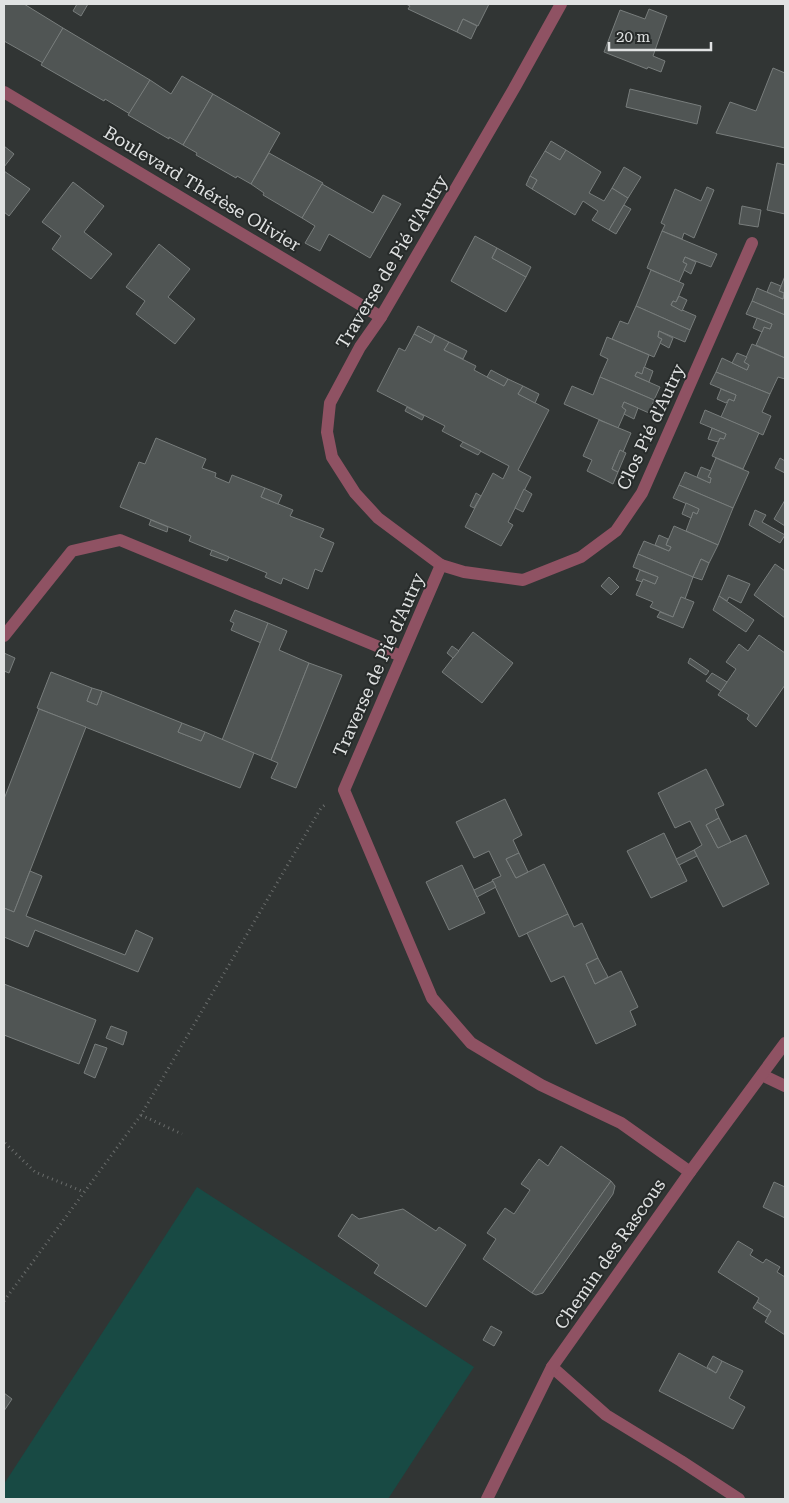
<svg xmlns="http://www.w3.org/2000/svg" width="789" height="1503" viewBox="0 0 789 1503" font-family="'Roboto Serif',serif">
<style>
.green{fill:#184a44}
.building{fill:#505554;stroke:#787d7c}
.lines{fill:none;stroke-linecap:round;stroke-linejoin:round}
.path{stroke:#6a6d6c;stroke-width:3;stroke-dasharray:1 4;stroke-linecap:butt}
.street{stroke:#8f5263;stroke-width:12}
.labels{text-anchor:middle;stroke-width:4;stroke-linejoin:round;paint-order:stroke}
.street-label{font-size:18px;fill:#e0e2e2;stroke:#272b2a}
</style>
<rect width="100%" height="100%" fill="#313534"/>
<polygon class="green" points="197,1187 474,1367 388,1499 4,1499 4,1484"/>
<g class="building">
<polygon points="4,4 24,4 63,28 43,63 4,41"/>
<polygon points="77,4 88,4 81,16 73,11"/>
<polygon points="406,4 489,4 478,26 463,19 457,32 408,9 410,6"/>
<polygon points="649,9 667,16 653,56 665,61 661,72 648,67 647,69 604,52 620,10 645,19"/>
<polygon points="463,19 477,26 471,39 457,32"/>
<polygon points="63,28 150,80 130,114 105,99 104,101 41,65"/>
<polygon points="773,68 785,73 785,148 716,133 730,102 756,111"/>
<polygon points="182,76 213,94 183,145 169,137 169,139 128,115 150,80 171,94"/>
<polygon points="630,89 701,106 697,124 626,107"/>
<polygon points="213,94 280,133 251,184 237,176 236,178 196,155 197,153 183,145"/>
<polygon points="551,141 566,150 560,160 545,151"/>
<polygon points="4,146 14,154 4,167"/>
<polygon points="566,150 601,172 589,193 604,201 612,188 628,198 609,230 592,220 598,211 583,201 575,215 532,189 537,180 530,176 545,151 560,160"/>
<polygon points="269,153 323,183 302,218 263,195 264,193 251,184"/>
<polygon points="777,163 785,165 785,214 767,210"/>
<polygon points="624,167 641,177 628,198 612,188"/>
<polygon points="4,171 30,189 9,216 4,212"/>
<polygon points="530,176 537,180 532,189 526,185"/>
<polygon points="73,182 104,206 84,232 112,254 91,279 52,249 61,236 42,222"/>
<polygon points="322,184 373,213 383,195 401,204 370,258 329,234 320,251 305,243 315,226 302,218"/>
<polygon points="707,187 714,190 694,238 684,233 682,239 662,231 665,225 661,223 675,189 701,201"/>
<polygon points="624,205 631,209 616,234 609,230"/>
<polygon points="742,206 761,210 758,227 739,224"/>
<polygon points="662,231 717,254 711,267 685,257 683,262 687,264 679,282 647,268"/>
<polygon points="475,236 497,248 492,258 526,277 506,312 451,281"/>
<polygon points="159,244 190,269 168,297 195,319 175,344 136,314 145,301 126,287"/>
<polygon points="497,248 531,267 526,277 492,258"/>
<polygon points="685,257 696,262 691,274 684,270 687,264 683,262"/>
<polygon points="651,270 684,284 676,302 673,301 671,305 696,316 690,330 636,306"/>
<polygon points="785,276 785,315 752,301 757,288 783,299 784,293 779,291"/>
<polygon points="771,282 781,286 779,291 784,293 783,299 767,292"/>
<polygon points="679,296 687,300 682,311 671,305 673,301 676,302"/>
<polygon points="752,301 785,315 785,358 756,345 764,327 770,329 772,324 746,314"/>
<polygon points="636,306 690,330 685,342 659,331 658,337 662,339 654,357 612,339 620,321 628,324"/>
<polygon points="757,318 772,324 770,329 764,327 762,332 753,328"/>
<polygon points="418,326 435,335 431,343 414,334"/>
<polygon points="659,331 673,338 669,348 660,343 662,339 658,337"/>
<polygon points="414,334 431,343 435,335 449,342 444,350 476,366 474,370 504,386 508,379 523,386 518,394 549,410 518,470 531,477 508,522 513,525 501,546 465,527 493,473 503,479 509,466 442,431 445,426 377,391 399,348 405,351"/>
<polygon points="607,337 649,355 642,374 637,372 635,376 660,387 654,400 600,377 608,359 600,355"/>
<polygon points="449,342 467,351 463,359 444,350"/>
<polygon points="752,344 785,358 785,379 778,377 770,394 716,372 722,358 747,370 749,365 744,362"/>
<polygon points="737,353 747,357 744,362 749,365 747,370 732,363"/>
<polygon points="644,367 653,371 649,382 635,376 637,372 642,374"/>
<polygon points="491,370 508,379 504,386 487,377"/>
<polygon points="716,372 770,394 762,412 771,416 763,435 721,417 729,399 734,401 736,395 710,384"/>
<polygon points="600,377 654,400 649,413 624,402 622,407 626,410 618,428 564,404 572,386 593,395"/>
<polygon points="523,386 539,394 535,403 518,394"/>
<polygon points="721,389 736,395 734,401 729,399 726,403 717,399"/>
<polygon points="624,402 638,408 634,419 624,414 626,410 622,407"/>
<polygon points="407,407 424,416 422,420 405,411"/>
<polygon points="705,410 759,433 743,469 712,456 720,438 724,439 726,434 700,423"/>
<polygon points="599,420 631,433 623,452 620,450 612,469 618,472 613,484 587,471 592,460 583,456"/>
<polygon points="712,428 726,434 724,439 720,438 718,442 708,439"/>
<polygon points="156,438 206,459 202,468 216,473 215,477 229,483 232,475 265,488 261,497 293,510 290,516 324,529 320,537 334,543 322,572 315,569 308,589 283,578 281,584 265,577 267,573 189,541 191,536 120,507 139,462 145,464"/>
<polygon points="463,442 481,451 478,455 460,446"/>
<polygon points="620,450 626,453 618,472 612,469"/>
<polygon points="716,458 749,472 733,508 679,485 685,472 710,483 711,478 708,477"/>
<polygon points="780,458 785,461 785,473 775,468"/>
<polygon points="701,467 711,471 708,477 711,478 710,483 697,477"/>
<polygon points="679,485 733,508 718,545 686,531 693,512 697,514 699,509 673,498"/>
<polygon points="265,488 282,495 278,504 261,497"/>
<polygon points="524,489 532,494 523,512 515,508"/>
<polygon points="476,493 481,496 474,508 470,506"/>
<polygon points="785,500 785,526 774,519"/>
<polygon points="686,503 699,509 697,514 693,512 691,518 682,514"/>
<polygon points="755,510 766,515 762,522 785,535 780,543 749,525"/>
<polygon points="151,520 168,527 167,532 149,525"/>
<polygon points="674,526 718,545 709,563 701,559 693,577 638,554 644,541 669,551 671,547 666,545"/>
<polygon points="659,535 668,539 666,545 671,547 669,551 655,545"/>
<polygon points="212,550 229,557 227,561 210,555"/>
<polygon points="638,554 693,577 685,599 681,597 673,617 650,607 653,602 636,595 643,579 655,584 658,577 633,567"/>
<polygon points="701,559 709,563 702,580 693,577"/>
<polygon points="775,564 785,571 785,618 754,595"/>
<polygon points="640,570 658,577 655,584 643,579 642,582 636,580"/>
<polygon points="728,575 750,584 741,603 729,597 727,601 719,596"/>
<polygon points="609,577 619,587 611,595 601,586"/>
<polygon points="719,596 754,620 746,632 713,610"/>
<polygon points="681,597 694,602 683,628 657,617 660,612 673,617"/>
<polygon points="235,610 268,623 261,643 231,630 234,623 230,621"/>
<polygon points="268,623 287,631 279,650 309,663 271,760 222,740"/>
<polygon points="473,632 513,663 482,703 442,672"/>
<polygon points="759,635 785,653 785,685 756,727 747,719 749,715 718,695 736,669 726,662 739,644 748,651"/>
<polygon points="452,646 459,651 453,658 447,653"/>
<polygon points="4,653 15,658 9,673 4,671"/>
<polygon points="690,658 709,671 706,675 688,663"/>
<polygon points="309,663 342,675 296,788 271,778 278,763 271,760"/>
<polygon points="51,672 92,688 87,701 97,705 102,691 182,723 178,732 201,741 205,732 254,753 240,788 37,708"/>
<polygon points="712,673 727,682 721,691 706,681"/>
<polygon points="92,688 102,691 97,705 87,701"/>
<polygon points="39,709 86,727 14,912 4,908 4,799"/>
<polygon points="182,723 205,732 201,741 178,732"/>
<polygon points="706,769 724,805 715,809 719,818 706,825 718,848 746,835 769,884 723,907 694,850 702,845 690,821 675,828 658,793"/>
<polygon points="505,799 522,835 513,840 519,853 506,859 516,878 544,864 568,914 519,937 492,880 501,876 489,851 474,858 456,822"/>
<polygon points="719,818 731,842 718,848 706,825"/>
<polygon points="664,833 687,881 651,898 627,851"/>
<polygon points="694,850 697,856 679,865 676,859"/>
<polygon points="519,853 528,872 516,878 506,859"/>
<polygon points="462,865 485,913 449,930 426,882"/>
<polygon points="30,871 42,876 26,916 125,955 136,930 153,938 138,972 35,930 28,947 4,937 4,908 14,912"/>
<polygon points="493,881 496,887 477,897 474,890"/>
<polygon points="568,914 574,927 582,923 598,958 586,964 595,984 621,971 638,1007 630,1011 636,1025 596,1044 564,976 551,982 527,933"/>
<polygon points="598,958 608,977 595,984 586,964"/>
<polygon points="4,984 96,1020 79,1064 4,1035"/>
<polygon points="111,1026 127,1032 123,1045 106,1038"/>
<polygon points="95,1044 107,1048 95,1078 84,1073"/>
<polygon points="561,1146 611,1181 532,1293 483,1259 496,1239 487,1233 505,1208 514,1214 530,1190 521,1184 539,1159 548,1166"/>
<polygon points="611,1181 615,1186 613,1194 543,1293 536,1295 532,1293"/>
<polygon points="774,1182 785,1187 785,1218 763,1207"/>
<polygon points="403,1209 436,1231 439,1227 466,1245 426,1307 374,1273 379,1265 338,1236 352,1214 359,1219"/>
<polygon points="738,1241 753,1250 750,1255 763,1263 766,1259 780,1267 777,1272 785,1277 785,1335 765,1322 771,1311 757,1302 759,1298 718,1272"/>
<polygon points="757,1302 771,1311 767,1317 753,1308"/>
<polygon points="491,1326 502,1332 494,1346 483,1340"/>
<polygon points="679,1353 716,1373 722,1361 743,1371 729,1398 745,1407 733,1429 659,1391"/>
<polygon points="713,1356 722,1361 716,1373 707,1367"/>
<polygon points="4,1393 12,1399 4,1411"/>
</g>
<g class="lines">
<g class="path">
<polyline points="141,1115 182,1134"/>
<polyline points="5,1143 35,1172 84,1192"/>
<polyline points="4,1301 141,1115 321,808 326,804"/>
</g>
<g class="street">
<polyline points="561,4 516,85 381,317 360,347 330,403 327,432 332,457 355,493 378,518 441,565 344,790 432,998 471,1043 541,1085 621,1123 690,1172"/>
<polyline points="4,92 381,317"/>
<polyline points="441,565 464,572 523,580 581,557 616,531 642,493 752,243"/>
<polyline points="4,636 72,551 120,540 401,656"/>
<polyline points="762,1075 785,1086"/>
<polyline points="552,1367 606,1415 681,1461 739,1499"/>
<polyline points="487,1499 552,1367 690,1172 785,1043"/>
</g>
</g>
<g class="labels">
<g class="street-label">
<text transform="translate(202 189) rotate(31)" y="6">Boulevard Thérèse Olivier</text>
<text transform="translate(392 262) rotate(-59)" y="6">Traverse de Pié d'Autry</text>
<text transform="translate(651 427) rotate(-65)" y="6">Clos Pié d'Autry</text>
<text transform="translate(379 665) rotate(-66)" y="6">Traverse de Pié d'Autry</text>
<text transform="translate(610 1254) rotate(-55)" y="6">Chemin des Rascous</text>
</g>
</g>
<rect width="789" height="1503" fill="none" stroke="#e0e2e2" stroke-width="10"/>
<path d="M609 42v8h102v-8" fill="none" stroke="#e0e2e2" stroke-width="2.5"/>
<text x="616" y="42" font-size="15" fill="#e0e2e2" stroke="#272b2a" stroke-width="4" paint-order="stroke">20 m</text>
</svg>
